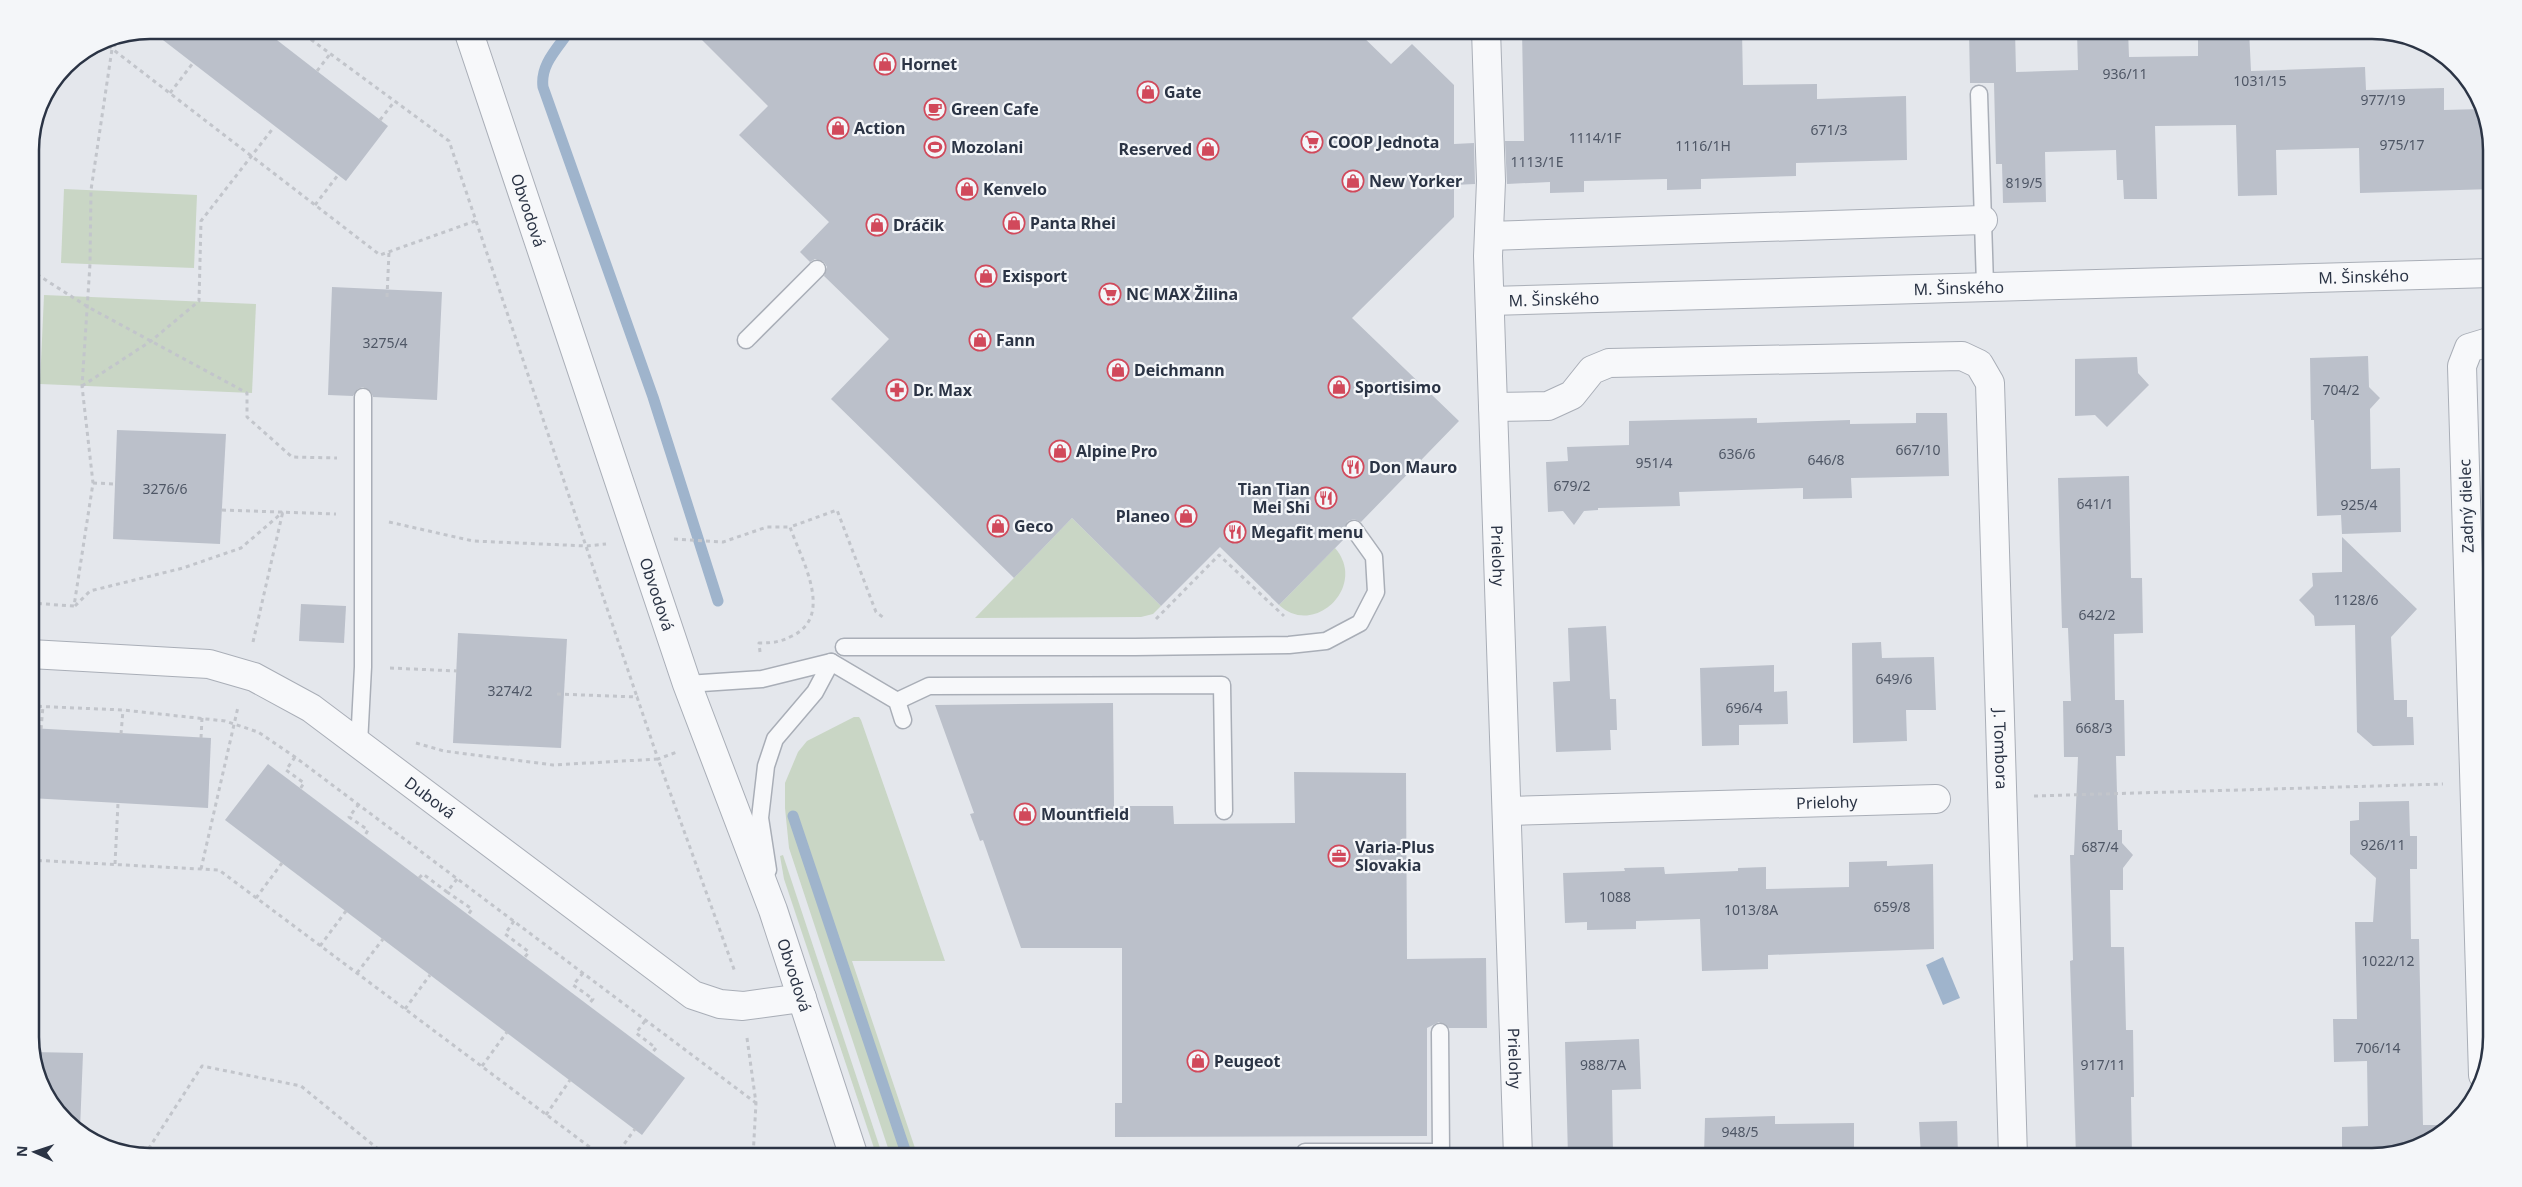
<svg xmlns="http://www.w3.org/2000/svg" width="2522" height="1187" viewBox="0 0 2522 1187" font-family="'Noto Sans',sans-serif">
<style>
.green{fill:#c9d6c5}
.water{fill:#9fb4cc}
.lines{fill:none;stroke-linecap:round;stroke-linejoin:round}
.stream{stroke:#9fb4cc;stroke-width:11}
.building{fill:#bbc0ca}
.lane-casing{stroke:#a9aeb7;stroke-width:19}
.street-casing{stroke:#a9aeb7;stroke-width:30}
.path{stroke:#c2c5cb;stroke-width:3;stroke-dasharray:4 4;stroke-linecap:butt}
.lane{stroke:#f7f8fa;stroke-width:16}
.street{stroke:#f7f8fa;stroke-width:28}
.labels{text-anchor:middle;stroke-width:4.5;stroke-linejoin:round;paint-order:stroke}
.number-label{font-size:14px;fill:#4f5766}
.poi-label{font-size:16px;font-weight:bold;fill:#2b3445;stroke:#f4f6f9;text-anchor:start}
.street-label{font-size:16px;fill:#2b3445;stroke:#f4f6f9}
.rim{fill:none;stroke:#2b3445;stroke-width:2.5}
</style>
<rect width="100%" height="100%" fill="#e4e7ec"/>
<g class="green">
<polygon points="64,189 197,195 194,268 61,263"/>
<polygon points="44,295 256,304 252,393 40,384"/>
<polygon points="1072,518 1161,606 1153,614 1141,617 975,618"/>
<path d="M1335,548C1368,586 1314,638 1279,605Z"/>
<polygon points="854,717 859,717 861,720 945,961 852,961 918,1157 891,1157 789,848 785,808 785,783 798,752 807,741"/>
<polygon points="783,855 883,1157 877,1157 784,879 780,856"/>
</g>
<polygon class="water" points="1943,957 1960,998 1943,1005 1926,965"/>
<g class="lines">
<g class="stream">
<path d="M570,30C558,48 540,64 543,87L653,397L718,601"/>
<polyline points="793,816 905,1150"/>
</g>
</g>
<g class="building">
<polygon points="150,30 264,30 388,126 346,181"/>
<polygon points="692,30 1356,30 1391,64 1412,44 1454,85 1454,144 1474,143 1475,184 1454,185 1454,217 1352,318 1459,421 1361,522 1354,519 1348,521 1344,529 1347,536 1279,605 1220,547 1161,606 1072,518 1014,578 831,399 889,339 824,276 827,267 824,262 815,259 810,262 800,252 829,222 739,135 768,106"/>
<polygon points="1522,30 1742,30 1743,85 1817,84 1817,99 1906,96 1907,160 1796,163 1796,176 1701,179 1701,189 1667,190 1667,179 1584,181 1584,192 1550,193 1550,182 1507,184 1505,141 1524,141"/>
<polygon points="1969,30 2015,30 2016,72 2078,70 2077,30 2128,30 2129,57 2198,56 2198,30 2249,30 2251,71 2365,67 2366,90 2444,88 2444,110 2481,109 2484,148 2492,148 2492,189 2360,193 2359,148 2276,150 2277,195 2238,196 2236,125 2155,126 2157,199 2124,199 2123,180 2117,180 2116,150 2045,152 2046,202 2003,203 2002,164 1996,164 1994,83 1970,83"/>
<polygon points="332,287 442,292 437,400 373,397 371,392 363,387 358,389 353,396 328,395"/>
<polygon points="2368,356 2369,387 2380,398 2370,409 2371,469 2400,468 2401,532 2342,534 2341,515 2317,516 2314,420 2311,420 2310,358"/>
<polygon points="2137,357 2138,373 2149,385 2107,427 2095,415 2075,416 2075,359"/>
<polygon points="1916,413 1947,413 1949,476 1851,478 1852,498 1803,499 1803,488 1679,492 1680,506 1598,508 1598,510 1584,511 1574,525 1563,511 1548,512 1546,462 1568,461 1567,447 1629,445 1629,421 1757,418 1757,423 1850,420 1850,424 1916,423"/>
<polygon points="117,430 226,434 220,544 113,539"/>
<polygon points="2129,476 2131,578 2142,578 2143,633 2114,634 2115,700 2124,700 2125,756 2116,756 2118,830 2122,830 2122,843 2133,855 2123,868 2123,890 2110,890 2111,947 2124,947 2126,1030 2133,1030 2134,1097 2131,1097 2132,1157 2076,1157 2070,961 2073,960 2070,855 2074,855 2078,757 2064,757 2063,701 2071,701 2068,628 2062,628 2058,478"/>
<polygon points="2342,537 2417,609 2391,637 2394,700 2407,700 2407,717 2413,717 2414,745 2373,746 2357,732 2355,625 2315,626 2314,616 2299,600 2313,586 2312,573 2342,572"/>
<polygon points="301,604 346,606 344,643 299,641"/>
<polygon points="1606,626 1610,699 1616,699 1617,730 1610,730 1611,750 1556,752 1553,682 1570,681 1568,628"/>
<polygon points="458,633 567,639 561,748 453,743"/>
<polygon points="1881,642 1882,658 1934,657 1936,710 1906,710 1907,741 1853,743 1852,643"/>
<polygon points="1774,665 1774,692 1787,691 1788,724 1739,725 1739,745 1702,746 1700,668"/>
<polygon points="1113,703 1114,806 1173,806 1174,824 1295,823 1294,772 1406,773 1407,959 1486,958 1487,1028 1449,1028 1439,1022 1427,1028 1427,1136 1115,1137 1115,1103 1122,1103 1122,948 1021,948 983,840 980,841 970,814 974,813 935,705"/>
<polygon points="30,728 211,738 208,808 30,798"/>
<polygon points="268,764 685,1078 642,1135 225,820"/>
<polygon points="2409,801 2410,836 2417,836 2417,869 2410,869 2411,939 2419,939 2423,1125 2449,1125 2439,1137 2373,1157 2342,1157 2342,1127 2368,1126 2367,1061 2334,1062 2333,1019 2357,1019 2355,922 2373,922 2376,878 2350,854 2350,821 2359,820 2359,802"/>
<polygon points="1887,861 1887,866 1933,864 1934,949 1768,955 1768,969 1702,971 1700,919 1636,921 1636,929 1587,930 1587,922 1565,923 1563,873 1625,871 1624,868 1664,867 1665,874 1738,871 1738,868 1766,867 1766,889 1849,887 1849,862"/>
<polygon points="1639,1039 1641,1089 1612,1090 1613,1157 1568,1157 1565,1042"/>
<polygon points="32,1052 83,1053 80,1130 50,1104"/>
<polygon points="1775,1116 1775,1124 1854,1123 1854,1157 1706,1157 1704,1155 1705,1118"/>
<polygon points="1957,1121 1958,1157 1921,1157 1919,1122"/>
</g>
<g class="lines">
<g class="lane-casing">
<g id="lane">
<polyline points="1979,94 1985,285"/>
<polyline points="746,340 817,269"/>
<polyline points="844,647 1135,647 1289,645 1326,641 1360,623 1376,592 1374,557 1354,529"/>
<polyline points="687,684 762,679 831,662 897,701 903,720"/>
<polyline points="897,701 929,686 1222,685 1224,811"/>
<polyline points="359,744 363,667 363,397"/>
<polyline points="768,870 760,818 766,766 775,739 815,692 831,662"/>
<polyline points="1305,1152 1441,1152 1440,1032"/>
</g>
</g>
<g class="street-casing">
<g id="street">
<path id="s1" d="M468,30L687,684L773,910L854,1157"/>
<path id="s2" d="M1486,30L1491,181L1488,256L1518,1157"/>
<polyline points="1489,236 1983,220"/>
<path id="s3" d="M1490,301L2492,273"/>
<path id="s4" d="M1493,407L1548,406L1572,395L1592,370L1609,363L1962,356L1979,364L1990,383L2013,1157"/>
<path id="s5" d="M30,654L209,664L254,677L311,708L693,995L720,1004L743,1006L802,998"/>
<path id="s6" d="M1507,811L1936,799"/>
<polyline points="2483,1075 2462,366 2469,348 2492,341"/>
</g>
</g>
<g class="path">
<polyline points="298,30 449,141 637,697"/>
<polyline points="102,41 380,255 478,220"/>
<polyline points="317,71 330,54"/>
<polyline points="170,93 193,63"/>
<polyline points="380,120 394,102"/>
<polyline points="315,205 338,175"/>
<polyline points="30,270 88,307 247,393 247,417 292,457 337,458"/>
<polyline points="387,297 389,252"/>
<polyline points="82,386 151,341 199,301 201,221 274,127"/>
<polyline points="93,483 115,484"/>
<polyline points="222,510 336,514"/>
<polyline points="389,522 473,541 587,546 606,544"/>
<polyline points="674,539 723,542 767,527 790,527"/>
<polyline points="30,603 74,606 93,483 82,386 90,264 91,190 112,49 123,35"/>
<polyline points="75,606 90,591 183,568 241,548 283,512"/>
<polyline points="1156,619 1219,555 1284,616"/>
<polyline points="253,642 283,511"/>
<path d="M760,652L759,643C773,643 780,642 792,636C835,616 801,559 790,527L837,510L876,612L884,618"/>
<polyline points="390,668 457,671"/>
<polyline points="557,694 637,697 658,759 677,752"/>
<polyline points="30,706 123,710 225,721 258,732 295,757 756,1103"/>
<polyline points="41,729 43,706"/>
<polyline points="121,734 123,710"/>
<polyline points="201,738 202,718"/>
<polyline points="416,743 444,751 553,765 658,759 735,972"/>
<polyline points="295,757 286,770 304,783 300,789"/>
<polyline points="2034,796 2443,784"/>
<polyline points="359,804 349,817 368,830 364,837"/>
<polyline points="30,860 219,870 603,1157"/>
<polyline points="35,860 38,799"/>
<polyline points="115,864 118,803"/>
<polyline points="201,869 238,707"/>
<polyline points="419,878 423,874 447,892"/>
<polyline points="457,879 447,892 472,909 468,915"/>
<polyline points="256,898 282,863"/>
<polyline points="514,921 505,934 529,952 524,958"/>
<polyline points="320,946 346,911"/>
<polyline points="357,973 383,939"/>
<polyline points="583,973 573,985 593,999 588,1005"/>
<polyline points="405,1009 430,975"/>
<polyline points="645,1021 636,1033 656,1048 651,1054"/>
<polyline points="747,1038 756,1103 753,1157"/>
<polyline points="482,1066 507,1032"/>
<polyline points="546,1115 570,1080"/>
<polyline points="116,1148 149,1148 202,1066 301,1086 378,1149"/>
<polyline points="615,1157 635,1129"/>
</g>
<use href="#lane" class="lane"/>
<use href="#street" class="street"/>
</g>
<defs>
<g id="shop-ring" transform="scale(1.125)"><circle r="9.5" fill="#f4f6f9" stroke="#d1495b" stroke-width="1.5"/><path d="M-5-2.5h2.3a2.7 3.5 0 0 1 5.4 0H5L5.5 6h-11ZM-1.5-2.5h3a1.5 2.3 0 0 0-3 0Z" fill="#d1495b"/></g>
<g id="cafe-ring" transform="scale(1.125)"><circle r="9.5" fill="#f4f6f9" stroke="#d1495b" stroke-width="1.5"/><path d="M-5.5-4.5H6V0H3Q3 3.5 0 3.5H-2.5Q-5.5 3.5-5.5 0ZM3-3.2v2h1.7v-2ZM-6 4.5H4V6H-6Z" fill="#d1495b"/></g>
<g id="supermarket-ring" transform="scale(1.125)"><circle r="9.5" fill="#f4f6f9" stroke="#d1495b" stroke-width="1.5"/><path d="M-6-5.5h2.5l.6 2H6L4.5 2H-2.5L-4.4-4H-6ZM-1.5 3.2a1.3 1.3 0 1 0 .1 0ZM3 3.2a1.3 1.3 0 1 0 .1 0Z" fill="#d1495b"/></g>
<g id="stadium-ring" transform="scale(1.125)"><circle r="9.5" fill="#f4f6f9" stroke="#d1495b" stroke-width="1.5"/><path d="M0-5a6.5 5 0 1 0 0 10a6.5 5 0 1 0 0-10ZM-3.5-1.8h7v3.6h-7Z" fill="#d1495b"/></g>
<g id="pharmacy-ring" transform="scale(1.125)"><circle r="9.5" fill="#f4f6f9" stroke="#d1495b" stroke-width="1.5"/><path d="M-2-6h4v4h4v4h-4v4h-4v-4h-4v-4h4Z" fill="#d1495b"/></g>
<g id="restaurant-ring" transform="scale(1.125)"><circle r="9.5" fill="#f4f6f9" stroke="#d1495b" stroke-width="1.5"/><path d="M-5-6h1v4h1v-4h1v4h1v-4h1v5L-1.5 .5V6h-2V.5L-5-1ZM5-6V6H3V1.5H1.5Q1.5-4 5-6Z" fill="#d1495b"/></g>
<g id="office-ring" transform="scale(1.125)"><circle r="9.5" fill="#f4f6f9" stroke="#d1495b" stroke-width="1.5"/><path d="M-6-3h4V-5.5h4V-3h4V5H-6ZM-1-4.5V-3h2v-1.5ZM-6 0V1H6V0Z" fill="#d1495b"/></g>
</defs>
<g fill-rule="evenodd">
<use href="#shop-ring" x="885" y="64"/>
<use href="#shop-ring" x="1148" y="92"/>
<use href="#cafe-ring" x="935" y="109"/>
<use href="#shop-ring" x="838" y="128"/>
<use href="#supermarket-ring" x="1312" y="142"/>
<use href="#stadium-ring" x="935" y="147"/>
<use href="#shop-ring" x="1208" y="149"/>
<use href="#shop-ring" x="1353" y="181"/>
<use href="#shop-ring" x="967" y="189"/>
<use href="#shop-ring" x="1014" y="223"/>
<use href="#shop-ring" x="877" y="225"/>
<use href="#shop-ring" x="986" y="276"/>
<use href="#supermarket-ring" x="1110" y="294"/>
<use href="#shop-ring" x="980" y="340"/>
<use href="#shop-ring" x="1118" y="370"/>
<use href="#shop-ring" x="1339" y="387"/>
<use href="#pharmacy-ring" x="897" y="390"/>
<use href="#shop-ring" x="1060" y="451"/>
<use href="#restaurant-ring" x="1353" y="467"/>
<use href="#restaurant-ring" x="1326" y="498"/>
<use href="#shop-ring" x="1186" y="516"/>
<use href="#shop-ring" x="998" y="526"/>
<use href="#restaurant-ring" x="1235" y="532"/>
<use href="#shop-ring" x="1025" y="814"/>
<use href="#office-ring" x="1339" y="856"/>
<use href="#shop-ring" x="1198" y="1061"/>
</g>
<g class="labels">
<g class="number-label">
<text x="2125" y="79">936/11</text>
<text x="2260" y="86">1031/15</text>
<text x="2383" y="105">977/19</text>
<text x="1829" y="135">671/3</text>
<text x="1595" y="143">1114/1F</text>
<text x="2402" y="150">975/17</text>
<text x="1703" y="151">1116/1H</text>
<text x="1537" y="167">1113/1E</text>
<text x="2024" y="188">819/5</text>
<text x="385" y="348">3275/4</text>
<text x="2341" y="395">704/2</text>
<text x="1918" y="455">667/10</text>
<text x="1737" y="459">636/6</text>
<text x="1826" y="465">646/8</text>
<text x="1654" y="468">951/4</text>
<text x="1572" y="491">679/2</text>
<text x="165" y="494">3276/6</text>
<text x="2095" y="509">641/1</text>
<text x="2359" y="510">925/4</text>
<text x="2356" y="605">1128/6</text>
<text x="2097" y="620">642/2</text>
<text x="1894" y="684">649/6</text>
<text x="510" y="696">3274/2</text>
<text x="1744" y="713">696/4</text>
<text x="2094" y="733">668/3</text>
<text x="2383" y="850">926/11</text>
<text x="2100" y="852">687/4</text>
<text x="1615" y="902">1088</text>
<text x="1892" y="912">659/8</text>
<text x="1751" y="915">1013/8A</text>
<text x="2388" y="966">1022/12</text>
<text x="2378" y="1053">706/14</text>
<text x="1603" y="1070">988/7A</text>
<text x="2103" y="1070">917/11</text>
<text x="1740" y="1137">948/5</text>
</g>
<g class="poi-label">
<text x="901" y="70">Hornet</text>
<text x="1164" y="98">Gate</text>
<text x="951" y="115">Green Cafe</text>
<text x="854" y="134">Action</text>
<text x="1328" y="148">COOP Jednota</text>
<text x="951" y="153">Mozolani</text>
<text x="1192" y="155" text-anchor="end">Reserved</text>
<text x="1369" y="187">New Yorker</text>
<text x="983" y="195">Kenvelo</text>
<text x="1030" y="229">Panta Rhei</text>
<text x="893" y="231">Dráčik</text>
<text x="1002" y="282">Exisport</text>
<text x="1126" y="300">NC MAX Žilina</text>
<text x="996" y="346">Fann</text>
<text x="1134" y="376">Deichmann</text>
<text x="1355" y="393">Sportisimo</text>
<text x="913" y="396">Dr. Max</text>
<text x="1076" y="457">Alpine Pro</text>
<text x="1369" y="473">Don Mauro</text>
<text x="1310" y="495" text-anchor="end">Tian Tian<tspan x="1310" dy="18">Mei Shi</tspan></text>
<text x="1170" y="522" text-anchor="end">Planeo</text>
<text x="1014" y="532">Geco</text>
<text x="1251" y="538">Megafit menu</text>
<text x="1041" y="820">Mountfield</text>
<text x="1355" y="853">Varia-Plus<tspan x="1355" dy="18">Slovakia</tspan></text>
<text x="1214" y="1067">Peugeot</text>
</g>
<g class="street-label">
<text dy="6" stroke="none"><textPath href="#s1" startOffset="190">Obvodová</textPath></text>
<text dy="6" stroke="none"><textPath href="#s3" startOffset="874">M. Šinského</textPath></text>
<text dy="6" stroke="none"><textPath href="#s3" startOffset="469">M. Šinského</textPath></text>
<text dy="6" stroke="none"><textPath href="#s3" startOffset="64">M. Šinského</textPath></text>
<text transform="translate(2466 506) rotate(-92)" y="6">Zadný dielec</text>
<text dy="6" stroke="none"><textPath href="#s2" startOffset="526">Prielohy</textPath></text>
<text dy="6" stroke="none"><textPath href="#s1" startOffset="595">Obvodová</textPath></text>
<text dy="6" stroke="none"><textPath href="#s4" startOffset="892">J. Tombora</textPath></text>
<text dy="6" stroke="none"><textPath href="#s5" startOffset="440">Dubová</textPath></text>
<text dy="6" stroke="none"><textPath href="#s6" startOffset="320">Prielohy</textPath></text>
<text dy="6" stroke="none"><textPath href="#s1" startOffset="1000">Obvodová</textPath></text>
<text dy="6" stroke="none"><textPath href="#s2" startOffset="1029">Prielohy</textPath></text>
</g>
</g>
<path d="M0 0H2522V1187H0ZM150 39H2372A111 111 0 0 1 2483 150V1037A111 111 0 0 1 2372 1148H150A111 111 0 0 1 39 1037V150A111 111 0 0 1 150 39Z" fill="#f4f6f9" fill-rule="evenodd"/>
<path class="rim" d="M150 39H2372A111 111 0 0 1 2483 150V1037A111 111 0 0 1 2372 1148H150A111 111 0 0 1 39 1037V150A111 111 0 0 1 150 39Z"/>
<g transform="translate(35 1152) rotate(273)" stroke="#f4f6f9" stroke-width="4" paint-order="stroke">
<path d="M0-4L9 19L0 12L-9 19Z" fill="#2b3445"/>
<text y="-8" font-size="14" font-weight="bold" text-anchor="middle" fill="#2b3445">N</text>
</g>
</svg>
